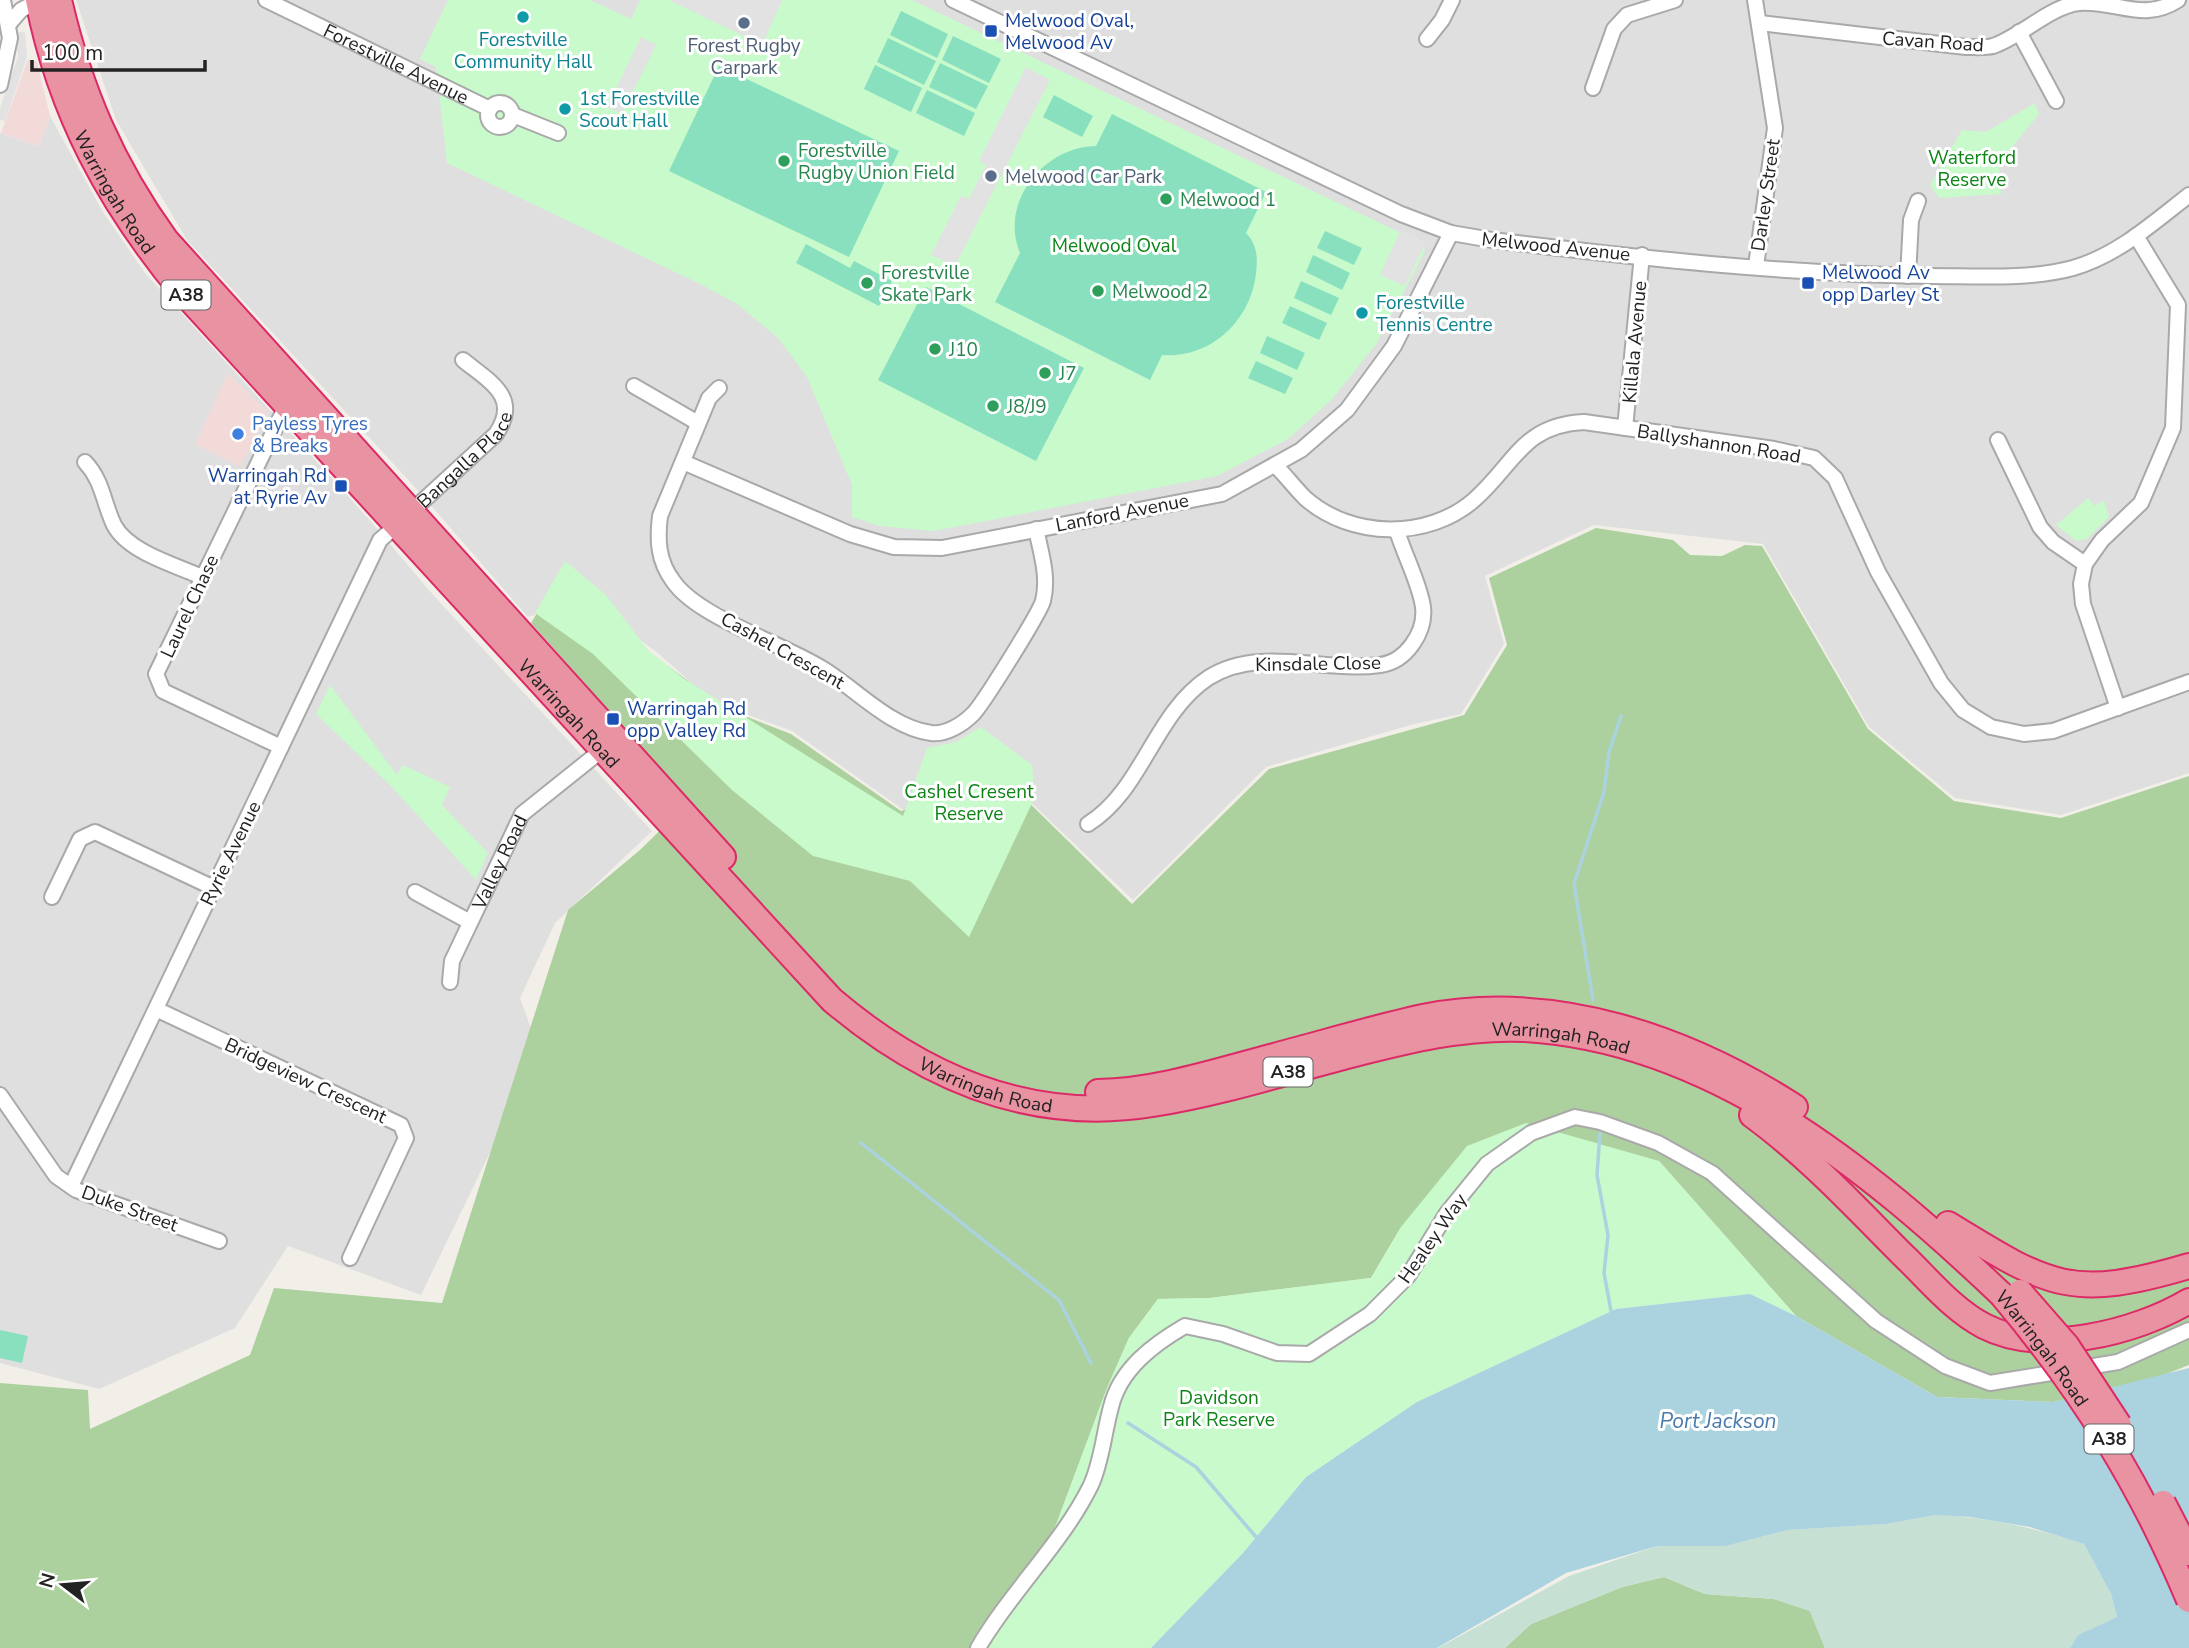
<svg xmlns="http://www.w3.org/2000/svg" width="2189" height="1648" viewBox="0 0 2189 1648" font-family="'Nunito Sans',sans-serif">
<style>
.residential{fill:#e0dfdf}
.commercial{fill:#f2dad9}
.forest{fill:#add19e}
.wetland{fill:#c6e0d4}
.park{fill:#c8facc}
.pitch{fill:#88e0be}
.parking{fill:#e2e2e2}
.water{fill:#aad3df}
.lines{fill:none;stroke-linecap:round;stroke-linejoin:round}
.stream{stroke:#aad3df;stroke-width:3.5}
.street-casing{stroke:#a9a9a9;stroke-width:18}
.highway-casing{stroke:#dc2a67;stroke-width:28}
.street{stroke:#fff;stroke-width:14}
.highway{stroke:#e892a2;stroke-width:24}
.highway-bridge-casing{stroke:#dc2a67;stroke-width:28;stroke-linecap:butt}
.highway-bridge{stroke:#e892a2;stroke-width:24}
.culture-dot{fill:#0f9aa8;stroke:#fff;stroke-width:2.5}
.service-dot{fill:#5c6f8a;stroke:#fff;stroke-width:2.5}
.transit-dot{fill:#1a4fb4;stroke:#fff;stroke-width:2.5}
.leisure-dot{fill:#2e9e5b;stroke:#fff;stroke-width:2.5}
.shop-dot{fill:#3f7fe0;stroke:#fff;stroke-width:2.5}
.labels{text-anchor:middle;stroke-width:6;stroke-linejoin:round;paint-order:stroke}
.shield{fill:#fff;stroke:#646464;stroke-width:2}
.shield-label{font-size:18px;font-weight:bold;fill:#222}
.transit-label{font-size:19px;fill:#164399;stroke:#fff;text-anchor:start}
.culture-label{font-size:19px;fill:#0d838f;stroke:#fff;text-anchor:start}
.street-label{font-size:19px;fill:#222;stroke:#fff}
.service-label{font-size:19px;fill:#4e5e75;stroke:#fff}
.leisure-label{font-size:19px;fill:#27864d;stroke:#fff;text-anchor:start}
.park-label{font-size:19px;fill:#0c8416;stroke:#fff}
.shop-label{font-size:19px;fill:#366cbe;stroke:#fff;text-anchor:start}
.water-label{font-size:21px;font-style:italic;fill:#4a7aab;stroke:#fff}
</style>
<rect width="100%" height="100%" fill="#f2efe9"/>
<g class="residential">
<polygon points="76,0 2189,0 2189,773 2061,815 1955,798 1869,727 1763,544 1594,525 1485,576 1504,644 1461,714 1414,724 1266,767 1133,900 1020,792 912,816 792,731 713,702 659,654 586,599 528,617 413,485 187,240 116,120"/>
<polygon points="50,116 103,212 145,273 366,516 435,597 652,831 555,923 520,998 539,1051 421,1295 288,1246 235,1328 99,1389 0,1363 0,133 39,146"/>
</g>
<g class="commercial">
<polygon points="28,59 37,62 50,116 39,146 1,133"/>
<polygon points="228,373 268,412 240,467 195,444"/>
</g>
<g class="forest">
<polygon points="1596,528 1673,540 1690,555 1722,556 1745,545 1762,546 1868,729 1954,801 2061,818 2189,776 2189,1365 2151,1380 2053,1402 1937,1397 1796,1316 1659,1161 1401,1227 1371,1278 1210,1298 1158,1299 1129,1338 1107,1388 1056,1525 985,1648 0,1648 0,1383 88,1390 90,1429 250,1355 274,1288 442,1303 568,910 640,850 690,801 531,623 565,566 643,648 727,709 791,734 901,811 1003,777 1132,904 1269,769 1464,715 1507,645 1489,578"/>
<polygon points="1664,1577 1705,1594 1774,1599 1810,1611 1825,1648 1505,1648 1531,1624 1622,1587"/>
</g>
<path class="wetland" d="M1936,1515C1988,1517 2035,1528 2084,1544L2111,1594L2117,1617L2078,1635L2070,1648H1825L1810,1611L1774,1599L1705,1594L1664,1577L1622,1587L1531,1624L1505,1648H1438L1569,1576L1657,1546H1726L1788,1530L1886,1524Z"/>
<g class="park">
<polygon points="448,0 590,0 631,19 640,0 912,0 1422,243 1425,251 1377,343 1332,399 1288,439 1217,476 934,531 879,526 852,517 852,485 807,377 778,338 736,303 698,283 447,163 436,67 420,59"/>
<polygon points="2035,103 2039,114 1999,163 2001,194 1939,198 1930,185 1962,130 1986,132"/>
<polygon points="2088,498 2095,506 2104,500 2109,517 2087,539 2076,541 2056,525"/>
<polygon points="565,561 606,595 648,650 683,678 903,816 927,748 956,742 981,727 1032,765 1035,797 969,937 910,881 813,856 732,790 593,654 535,613"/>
<polygon points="330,685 397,775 403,765 450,787 442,805 488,853 476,880 392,787 316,714"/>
<polygon points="1526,1123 1659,1161 1796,1316 1750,1294 1616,1309 1417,1402 1306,1477 1243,1553 1151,1648 985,1648 1056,1525 1107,1388 1129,1338 1158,1299 1210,1298 1371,1278 1401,1227 1467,1146"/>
</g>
<g class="pitch">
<polygon points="901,11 948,34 937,58 890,35"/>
<polygon points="953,36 1001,59 989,83 942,60"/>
<polygon points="888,38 936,61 924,85 877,62"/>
<polygon points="940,63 988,86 976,109 929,87"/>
<polygon points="875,65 922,88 911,112 864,89"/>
<polygon points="719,66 899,151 849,257 669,171"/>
<polygon points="927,90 975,113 964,136 916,113"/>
<polygon points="1054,95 1093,116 1082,137 1043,117"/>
<path d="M1112,114L1266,192L1246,233C1257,245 1258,256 1256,273C1251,321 1210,359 1162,355L1150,380L995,302L1020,253C999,203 1043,147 1096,146Z"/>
<polygon points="1325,231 1362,248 1354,265 1317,248"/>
<polygon points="806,244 850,268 854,261 892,281 879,306 796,263"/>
<polygon points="1313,255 1350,273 1342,290 1306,272"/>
<polygon points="1301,281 1339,298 1331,315 1294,298"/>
<polygon points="926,287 1084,368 1036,461 878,380"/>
<polygon points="1290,306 1327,323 1319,340 1282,323"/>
<polygon points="1267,336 1305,353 1297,370 1260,353"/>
<polygon points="1256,361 1293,378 1285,394 1248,378"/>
<polygon points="0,1330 28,1336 22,1363 0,1358"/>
</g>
<g class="parking">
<polygon points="669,0 782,0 762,45"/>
<polygon points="16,32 25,32 27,57 5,121 0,120 0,108 18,57"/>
<polygon points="641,37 656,45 622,114 607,107"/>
<polygon points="1026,67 1050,80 955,266 931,255 961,196 969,199 986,165 979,161"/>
<polygon points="1400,231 1426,242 1405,286 1380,275"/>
</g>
<polygon class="water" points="1750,1294 1796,1316 1937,1397 2053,1402 2189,1368 2189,1648 2070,1648 2078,1635 2117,1617 2111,1594 2084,1544 2030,1527 1970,1517 1936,1515 1886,1524 1788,1530 1726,1546 1657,1546 1566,1573 1437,1648 1151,1648 1243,1553 1306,1477 1417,1402 1616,1309"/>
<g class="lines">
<g class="stream">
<polyline points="1593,1000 1574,884 1604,792 1609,752 1621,716"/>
<polyline points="1600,1133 1597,1175 1608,1235 1604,1273 1611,1311"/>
<polyline points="861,1143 1059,1300 1091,1363"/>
<polyline points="1128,1423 1196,1467 1256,1537"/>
</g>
<g class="street-casing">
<g id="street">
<path id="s1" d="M266,0L490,109"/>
<path d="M953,0L1401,214L1451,233L1492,240C1637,258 1784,274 1930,276C1976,276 2029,280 2073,268C2118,255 2153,223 2189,195"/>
<polyline points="1755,0 1775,128 1756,266"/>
<path d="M1760,23L1966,47C1974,47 1985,48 1993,46C2020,37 2051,6 2079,3C2117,0 2142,23 2178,0"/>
<polyline points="9,24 21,10 38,1"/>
<polyline points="2019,32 2056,101"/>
<polyline points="1427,39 1442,20 1452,0"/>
<polyline points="0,85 10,38 3,0"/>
<polyline points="1593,88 1614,29 1627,15 1675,0"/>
<circle cx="500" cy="115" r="12"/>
<polyline points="513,115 558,133"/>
<polyline points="1908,276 1911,220 1918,201"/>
<polyline points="634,386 698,423"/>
<path d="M719,388L709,398L660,516C657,540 658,561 673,581C697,617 784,644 823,669C856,689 891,728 931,733C946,735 963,724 973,714C983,704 1039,614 1043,601C1049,577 1041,553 1036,529"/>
<polyline points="1625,428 1642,255"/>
<polyline points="1998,440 2040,527 2053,542 2085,564"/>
<path d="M85,462C103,481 103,502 114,525C128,552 175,565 202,577"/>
<polyline points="683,462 850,534 894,547 942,548 1222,494 1301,450 1347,410 1394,346 1451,233"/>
<path d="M1276,466C1286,476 1295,488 1305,498C1351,539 1428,540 1474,500C1515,464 1522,425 1584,422L1774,449L1814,458L1835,478L1878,572L1941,683L1963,710L1991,727L2024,734L2053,731L2189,682"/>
<path id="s2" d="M412,511L496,434C521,397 490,382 463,360"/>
<polyline points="2118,708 2083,604 2081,584 2085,564 2102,540 2141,503 2173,428 2178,305 2136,236"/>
<polyline points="281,747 163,691 156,674 287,404"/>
<path d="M1088,824C1142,791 1154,714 1208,678C1259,645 1324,673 1380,665C1406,662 1426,632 1423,607C1420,584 1404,554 1397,531"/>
<polyline points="415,892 470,922"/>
<polyline points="52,897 80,839 95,832 214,888"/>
<path id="s3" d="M450,982L452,961L522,814L602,750"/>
<polyline points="156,1009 401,1125 406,1138 350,1258"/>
<polyline points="0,1095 56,1176 76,1190 219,1241"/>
<polyline points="71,1186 380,540 397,525"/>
<path d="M978,1648C1011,1591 1062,1544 1091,1485C1102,1461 1104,1432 1111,1407C1120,1369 1154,1344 1185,1326L1223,1334L1277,1353L1309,1354L1370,1314L1408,1276L1447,1213L1487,1164L1531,1133L1575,1117L1600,1122L1658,1143L1712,1173L1876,1321L1945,1366L1990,1383L2118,1362L2189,1330"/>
</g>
</g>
<g class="highway-casing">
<g id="highway">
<path id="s4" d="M38,0C60,113 110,204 183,292L832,1000C923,1077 1030,1124 1153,1104C1218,1094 1283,1073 1347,1056C1406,1041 1464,1026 1525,1029C1713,1040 1870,1170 2001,1294"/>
<path d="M59,0C80,91 112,165 166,240L723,857"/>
<path d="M1098,1092C1157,1091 1217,1071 1274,1056C1323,1043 1373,1028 1423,1017C1553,991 1686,1037 1795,1107"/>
<path d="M1752,1115C1808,1156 1855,1207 1904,1256C1929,1280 1953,1310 1984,1326C2043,1356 2135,1333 2189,1301"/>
<path d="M1948,1224C2049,1286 2071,1301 2189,1266"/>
</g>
</g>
<use href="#street" class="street"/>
<use href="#highway" class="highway"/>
<g class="highway-bridge-casing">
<g id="highway-bridge">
<polyline points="2020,1292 2067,1346 2119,1425"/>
<path id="s5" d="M2001,1294C2082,1390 2141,1485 2189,1600"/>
<polyline points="2163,1503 2189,1553"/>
</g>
</g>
<use href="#highway-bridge" class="highway-bridge"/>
</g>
<g class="culture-dot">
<circle cx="523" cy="17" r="7"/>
<circle cx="565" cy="109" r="7"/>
<circle cx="1362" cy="313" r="7"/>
</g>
<g class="service-dot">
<circle cx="744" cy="23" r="7"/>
<circle cx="991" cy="176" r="7"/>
</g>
<g class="transit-dot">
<rect x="984" y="24" width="14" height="14" rx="3.5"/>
<rect x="1801" y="276" width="14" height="14" rx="3.5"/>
<rect x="334" y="479" width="14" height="14" rx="3.5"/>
<rect x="606" y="712" width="14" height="14" rx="3.5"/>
</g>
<g class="leisure-dot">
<circle cx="784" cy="161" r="7"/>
<circle cx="1166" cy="199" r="7"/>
<circle cx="867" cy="283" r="7"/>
<circle cx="1098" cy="291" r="7"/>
<circle cx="935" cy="349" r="7"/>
<circle cx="1045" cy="373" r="7"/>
<circle cx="993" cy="406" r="7"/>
</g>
<circle class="shop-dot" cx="238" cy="434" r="7"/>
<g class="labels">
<g class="shield">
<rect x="161.5" y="280.5" width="49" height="29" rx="5"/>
<rect x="1263.5" y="1057.5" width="49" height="29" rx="5"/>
<rect x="2084.5" y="1424.5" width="49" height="29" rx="5"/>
</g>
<g class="shield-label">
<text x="186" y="301">A38</text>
<text x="1288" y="1078">A38</text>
<text x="2109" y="1445">A38</text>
</g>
<g class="transit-label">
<text x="1005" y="27">Melwood Oval,<tspan x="1005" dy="22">Melwood Av</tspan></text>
<text x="1822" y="279">Melwood Av<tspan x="1822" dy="22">opp Darley St</tspan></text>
<text x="327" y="482" text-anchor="end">Warringah Rd<tspan x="327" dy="22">at Ryrie Av</tspan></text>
<text x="627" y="715">Warringah Rd<tspan x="627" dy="22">opp Valley Rd</tspan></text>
</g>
<g class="culture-label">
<text x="523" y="46" text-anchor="middle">Forestville<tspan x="523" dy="22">Community Hall</tspan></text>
<text x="579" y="105">1st Forestville<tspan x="579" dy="22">Scout Hall</tspan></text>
<text x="1376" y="309">Forestville<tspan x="1376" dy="22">Tennis Centre</tspan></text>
</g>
<g class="street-label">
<text transform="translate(1933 41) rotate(4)" y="7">Cavan Road</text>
<text dy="7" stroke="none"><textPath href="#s1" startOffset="145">Forestville Avenue</textPath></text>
<text dy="7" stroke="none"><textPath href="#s4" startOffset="208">Warringah Road</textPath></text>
<text transform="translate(1765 195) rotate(-82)" y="7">Darley Street</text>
<text transform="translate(1556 246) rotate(6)" y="7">Melwood Avenue</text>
<text transform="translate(1634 342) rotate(-85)" y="7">Killala Avenue</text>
<text transform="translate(1719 443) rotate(9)" y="7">Ballyshannon Road</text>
<text dy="7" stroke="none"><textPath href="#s2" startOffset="74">Bangalla Place</textPath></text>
<text transform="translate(1122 512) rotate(-11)" y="7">Lanford Avenue</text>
<text transform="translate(189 606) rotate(-65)" y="7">Laurel Chase</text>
<text transform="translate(783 650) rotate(29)" y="7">Cashel Crescent</text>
<text transform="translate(1318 663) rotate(-1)" y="7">Kinsdale Close</text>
<text dy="7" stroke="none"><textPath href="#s4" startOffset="901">Warringah Road</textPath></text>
<text transform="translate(230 853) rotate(-64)" y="7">Ryrie Avenue</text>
<text dy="7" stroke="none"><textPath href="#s3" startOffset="131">Valley Road</textPath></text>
<text dy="7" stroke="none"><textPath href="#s4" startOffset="2056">Warringah Road</textPath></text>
<text transform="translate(306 1080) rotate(25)" y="7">Bridgeview Crescent</text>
<text dy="7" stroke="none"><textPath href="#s4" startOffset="1468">Warringah Road</textPath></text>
<text transform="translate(130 1208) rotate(20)" y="7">Duke Street</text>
<text transform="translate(1432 1238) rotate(-55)" y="7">Healey Way</text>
<text dy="7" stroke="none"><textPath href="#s5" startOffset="68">Warringah Road</textPath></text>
</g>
<g class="service-label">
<text x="744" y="52">Forest Rugby<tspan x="744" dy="22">Carpark</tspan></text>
<text x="1005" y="183" text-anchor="start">Melwood Car Park</text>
</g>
<g class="leisure-label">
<text x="798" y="157">Forestville<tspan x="798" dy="22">Rugby Union Field</tspan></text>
<text x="1180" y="206">Melwood 1</text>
<text x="881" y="279">Forestville<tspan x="881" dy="22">Skate Park</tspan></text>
<text x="1112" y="298">Melwood 2</text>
<text x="949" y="356">J10</text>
<text x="1059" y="380">J7</text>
<text x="1007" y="413">J8/J9</text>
</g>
<g class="park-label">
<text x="1972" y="164">Waterford<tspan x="1972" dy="22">Reserve</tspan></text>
<text x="1114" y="252">Melwood Oval</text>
<text x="969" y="798">Cashel Cresent<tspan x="969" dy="22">Reserve</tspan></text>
<text x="1219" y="1404">Davidson<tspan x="1219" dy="22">Park Reserve</tspan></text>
</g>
<g class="shop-label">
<text x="252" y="430">Payless Tyres<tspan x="252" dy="22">&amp; Breaks</tspan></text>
</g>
<g class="water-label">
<text x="1718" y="1428">Port Jackson</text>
</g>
</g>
<g transform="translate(63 1585) rotate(286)" stroke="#ffffff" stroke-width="5" paint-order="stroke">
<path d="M0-5L12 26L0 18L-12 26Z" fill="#222222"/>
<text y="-10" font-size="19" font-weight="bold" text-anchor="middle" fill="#222222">N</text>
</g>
<path d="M32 60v10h173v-10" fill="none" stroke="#222222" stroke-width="3.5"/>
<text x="42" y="60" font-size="21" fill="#222222" stroke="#ffffff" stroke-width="5" paint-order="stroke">100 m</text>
</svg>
